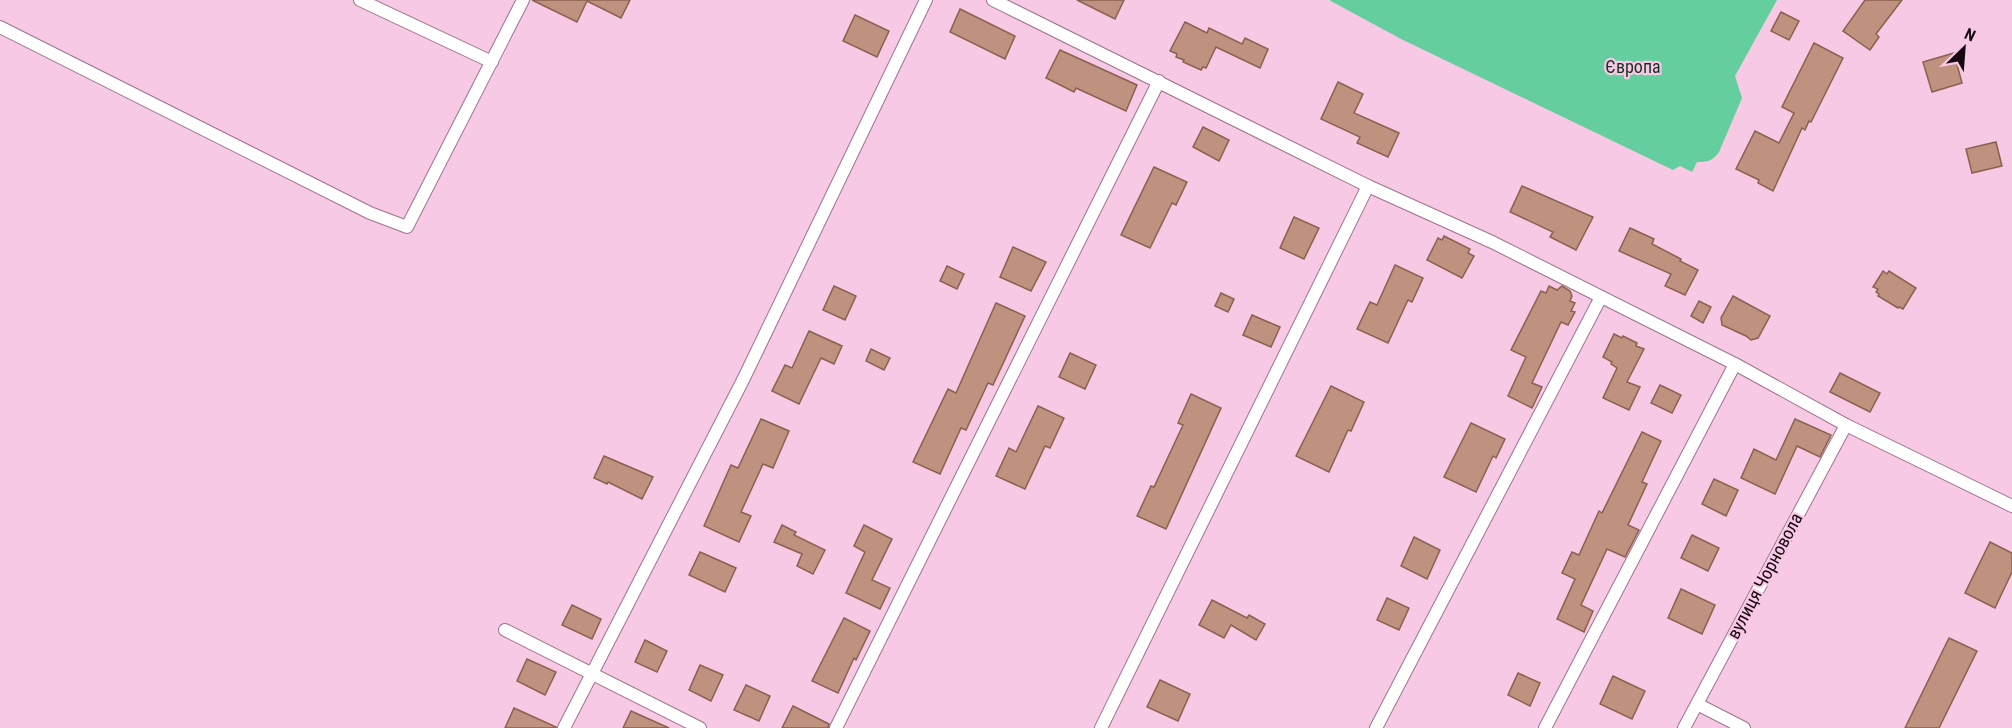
<svg xmlns="http://www.w3.org/2000/svg" width="2012" height="728" viewBox="0 0 2012 728" font-family="'Roboto Condensed',sans-serif">
<style>
.green{fill:#65ce9f}
.building{fill:#bf917f;stroke:#8b604f;stroke-width:1.5}
.lines{fill:none;stroke-linecap:round;stroke-linejoin:round}
.minor-casing{stroke:#9c738c;stroke-width:14}
.minor{stroke:#fff;stroke-width:12}
.labels{text-anchor:middle;stroke-width:4.5;stroke-linejoin:round;paint-order:stroke}
.park-label{font-size:18px;fill:#173024;stroke:#f7c9e4}
.street-label{font-size:18px;fill:#160811;stroke:#f7c9e4}
</style>
<rect width="100%" height="100%" fill="#f7c9e4"/>
<path class="green" d="M1329,0H1777L1735,76L1742,98L1719,152C1713,161 1707,162 1697,162L1692,172L1680,166L1673,170L1401,39Z"/>
<g class="building">
<polygon points="532,0 630,0 621,18 587,1 577,22"/>
<polygon points="1077,0 1124,0 1115,19"/>
<polygon points="1865,0 1902,0 1876,34 1879,37 1870,50 1843,31"/>
<polygon points="960,9 1015,36 1005,59 950,32"/>
<polygon points="1781,12 1799,21 1789,40 1771,31"/>
<polygon points="855,15 889,31 877,57 843,41"/>
<polygon points="1185,22 1207,33 1209,28 1242,44 1245,38 1268,49 1260,68 1216,47 1206,68 1203,67 1201,70 1183,62 1184,60 1176,57 1177,54 1170,51"/>
<polygon points="1814,43 1843,58 1811,122 1809,121 1805,130 1802,128 1773,191 1758,183 1759,180 1736,169 1755,131 1779,143 1794,113 1782,107"/>
<polygon points="1060,50 1137,85 1126,111 1076,88 1074,92 1046,78"/>
<polygon points="1954,53 1962,83 1932,92 1923,62"/>
<polygon points="1338,82 1363,94 1354,113 1399,133 1388,157 1357,143 1360,137 1321,119"/>
<polygon points="1203,127 1229,140 1219,161 1193,147"/>
<polygon points="1996,142 2002,166 1972,173 1966,149"/>
<polygon points="1154,167 1187,182 1176,205 1172,203 1150,248 1121,235"/>
<polygon points="1522,186 1593,217 1576,250 1550,237 1553,232 1510,212"/>
<polygon points="1294,217 1319,228 1304,259 1280,248"/>
<polygon points="1630,228 1654,239 1652,244 1681,259 1680,261 1698,270 1685,295 1665,286 1671,274 1619,251"/>
<polygon points="1444,236 1470,249 1468,253 1474,256 1462,278 1427,260 1438,238 1442,240"/>
<polygon points="1013,247 1046,262 1031,291 1000,277"/>
<polygon points="1395,265 1423,278 1412,302 1408,300 1388,343 1357,329 1370,302 1377,305"/>
<polygon points="947,266 964,274 957,289 940,281"/>
<polygon points="1883,271 1887,274 1889,271 1916,288 1903,309 1899,307 1898,308 1878,296 1879,294 1876,292 1878,289 1873,287"/>
<polygon points="834,286 856,296 845,320 823,310"/>
<polygon points="1549,286 1557,290 1562,286 1570,291 1572,296 1570,301 1575,303 1571,311 1575,312 1568,325 1561,322 1532,383 1542,387 1532,408 1508,396 1526,357 1511,350 1541,291 1546,293"/>
<polygon points="1221,293 1234,299 1228,312 1215,306"/>
<polygon points="1733,296 1770,316 1758,338 1751,340 1746,336 1722,325 1721,318"/>
<polygon points="1699,301 1711,307 1703,323 1691,316"/>
<polygon points="996,303 1025,316 993,385 988,383 966,430 961,428 940,474 913,462 948,389 956,393"/>
<polygon points="1252,315 1280,327 1271,347 1243,335"/>
<polygon points="809,331 842,346 834,364 821,358 799,404 772,391 785,365 792,368"/>
<polygon points="1614,334 1622,338 1623,336 1637,343 1636,346 1644,349 1627,382 1640,387 1629,410 1603,398 1617,368 1611,364 1612,362 1603,357"/>
<polygon points="871,349 890,358 884,370 866,361"/>
<polygon points="1070,353 1096,365 1085,389 1059,377"/>
<polygon points="1840,373 1880,393 1870,412 1830,392"/>
<polygon points="1660,385 1681,395 1672,413 1651,403"/>
<polygon points="1331,386 1364,402 1351,431 1348,430 1329,472 1296,456"/>
<polygon points="1191,394 1221,408 1166,529 1137,516 1151,486 1154,487 1183,425 1178,423"/>
<polygon points="1038,406 1064,418 1050,448 1045,446 1025,489 996,476 1009,448 1016,452"/>
<polygon points="761,419 789,431 773,468 763,464 741,512 751,516 739,542 704,526 731,465 738,468"/>
<polygon points="1795,419 1831,435 1820,457 1797,446 1775,494 1741,478 1754,449 1776,460"/>
<polygon points="1471,423 1505,439 1496,458 1493,456 1476,492 1444,477"/>
<polygon points="1642,432 1661,441 1642,482 1647,484 1628,525 1639,530 1625,557 1607,549 1581,605 1593,611 1584,632 1557,619 1575,579 1562,573 1572,552 1579,555 1599,511 1602,513"/>
<polygon points="604,456 653,477 642,499 608,482 607,484 594,478"/>
<polygon points="1714,479 1738,490 1726,516 1702,504"/>
<polygon points="782,525 796,532 794,535 825,550 813,574 797,566 802,554 774,542"/>
<polygon points="864,525 892,539 872,580 890,588 880,609 846,593 865,552 854,546"/>
<polygon points="1692,535 1719,548 1708,571 1681,558"/>
<polygon points="1414,537 1440,550 1427,579 1401,566"/>
<polygon points="1990,542 2012,553 2012,572 1995,608 1965,593"/>
<polygon points="700,552 736,568 725,592 689,575"/>
<polygon points="1681,589 1715,605 1702,634 1668,618"/>
<polygon points="1387,598 1409,608 1399,630 1377,620"/>
<polygon points="1212,600 1247,618 1249,615 1265,624 1256,640 1231,625 1224,638 1199,625"/>
<polygon points="572,605 601,619 592,639 562,625"/>
<polygon points="844,618 870,631 856,660 854,658 838,693 812,681"/>
<polygon points="1949,638 1977,651 1939,728 1905,728"/>
<polygon points="645,640 667,651 657,672 635,662"/>
<polygon points="527,659 556,672 545,695 517,681"/>
<polygon points="700,665 723,675 711,701 689,690"/>
<polygon points="1518,673 1540,683 1530,706 1508,695"/>
<polygon points="1613,676 1645,691 1632,719 1600,704"/>
<polygon points="1160,680 1190,694 1178,721 1147,707"/>
<polygon points="746,685 770,696 759,721 734,710"/>
<polygon points="793,706 829,724 828,728 782,728"/>
<polygon points="514,708 556,727 556,728 505,728"/>
<polygon points="631,711 669,728 623,728"/>
</g>
<g class="lines">
<g class="minor-casing">
<g id="minor">
<polyline points="360,0 492,62"/>
<polyline points="993,0 1368,186 1492,242 1735,364 1846,425 2012,506"/>
<polyline points="0,27 370,213 407,227 523,0"/>
<polyline points="505,630 700,728"/>
<polyline points="1697,704 1744,728"/>
<polyline points="564,728 743,380 926,0"/>
<polyline points="836,728 1159,81"/>
<polyline points="1101,728 1368,186"/>
<polyline points="1376,728 1601,297"/>
<polyline points="1545,728 1735,364"/>
<polyline points="1684,728 1846,425"/>
</g>
</g>
<use href="#minor" class="minor"/>
</g>
<g class="labels">
<g class="park-label">
<text x="1633" y="73">Європа</text>
</g>
<g class="street-label">
<text transform="translate(1765 576) rotate(-62)" y="6">вулиця Чорновола</text>
</g>
</g>
<g transform="translate(1964 48) rotate(25)" stroke="#f7c9e4" stroke-width="4.5" paint-order="stroke">
<path d="M0-4.5L10 22L0 15L-10 22Z" fill="#160811"/>
<text y="-9" font-size="16" font-weight="bold" text-anchor="middle" fill="#160811">N</text>
</g>
</svg>
